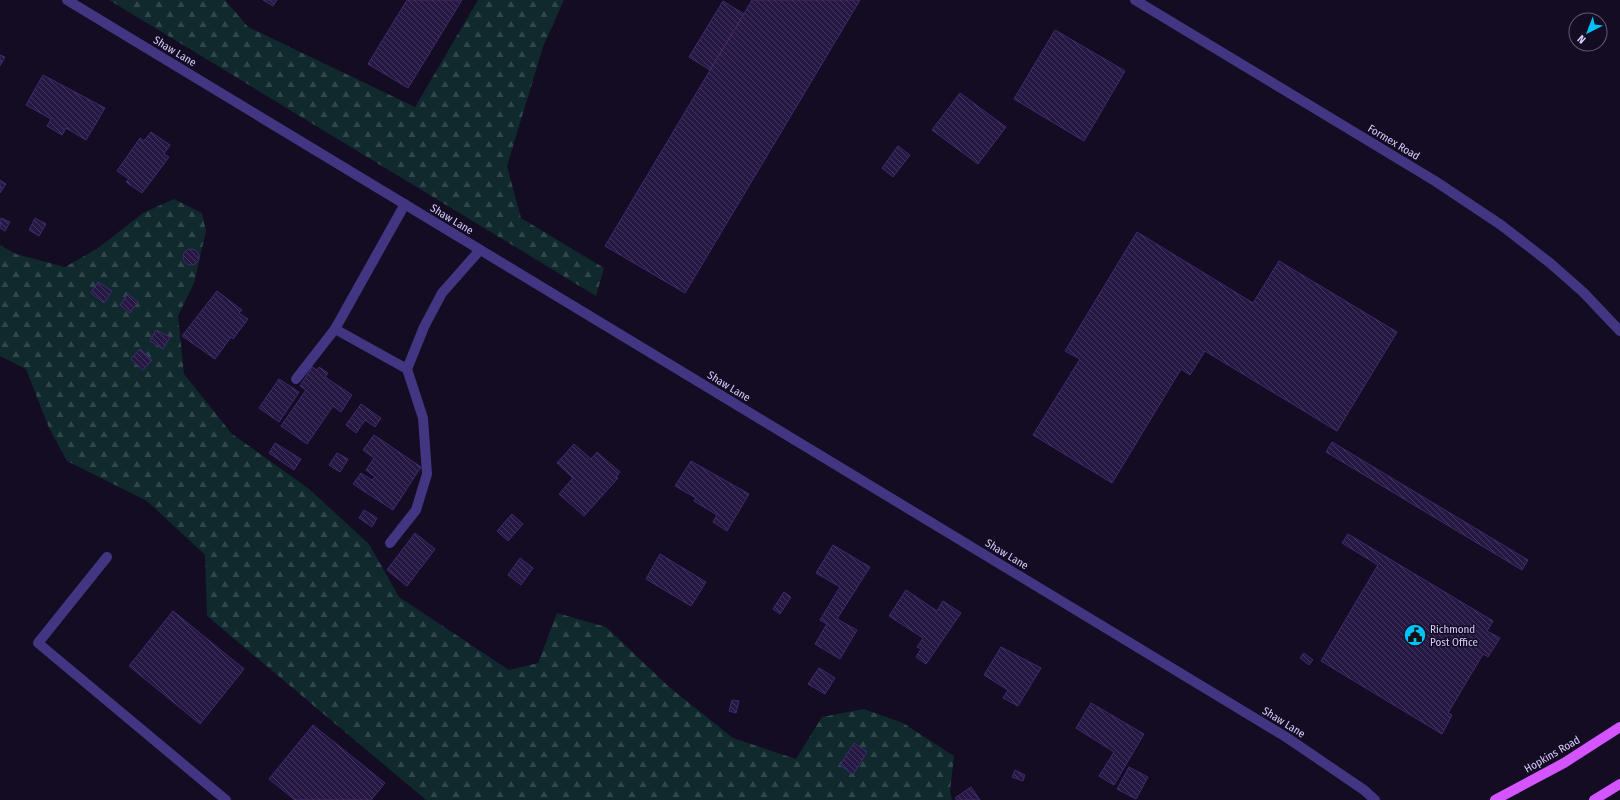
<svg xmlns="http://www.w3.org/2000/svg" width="1620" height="800" viewBox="0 0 1620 800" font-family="'Fira Sans Condensed',sans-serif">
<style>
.forest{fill:url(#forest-firs)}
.building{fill:url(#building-back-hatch);stroke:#402970}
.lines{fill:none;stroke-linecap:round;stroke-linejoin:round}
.minor{stroke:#423682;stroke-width:10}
.major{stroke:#d454ff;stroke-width:10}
.labels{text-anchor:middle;stroke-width:3;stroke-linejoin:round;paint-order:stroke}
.street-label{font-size:11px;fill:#d9cdff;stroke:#130c22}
.poi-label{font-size:11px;fill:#d9cdff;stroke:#130c22;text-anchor:start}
</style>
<defs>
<pattern id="forest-firs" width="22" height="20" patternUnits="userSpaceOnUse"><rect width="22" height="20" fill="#0f292c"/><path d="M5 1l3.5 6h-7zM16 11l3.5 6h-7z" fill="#31474c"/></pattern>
<pattern id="building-back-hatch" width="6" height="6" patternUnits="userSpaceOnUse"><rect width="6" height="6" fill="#261843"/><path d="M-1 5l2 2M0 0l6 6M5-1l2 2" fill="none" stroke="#45385f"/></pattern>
</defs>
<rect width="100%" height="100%" fill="#130c22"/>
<g class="forest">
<polygon points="109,0 225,0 248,27 415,107 478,0 564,0 543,47 507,166 521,218 604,268 596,296"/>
<polygon points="174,199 202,213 206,231 194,283 178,316 184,374 232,434 308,488 369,544 399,597 509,670 538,663 557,613 606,627 668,686 733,738 796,759 822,717 864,709 903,723 954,756 950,791 952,800 426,800 207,616 205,555 147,501 67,461 49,428 26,369 0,356 0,245 16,254 65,267 98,248 143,213"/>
</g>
<g class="building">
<polygon points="263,0 277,0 273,6"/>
<polygon points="407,0 462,0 408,88 368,64"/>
<polygon points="752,0 860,0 685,293 605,246"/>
<polygon points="723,1 744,14 710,70 689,57"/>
<polygon points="1055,30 1125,71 1084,141 1014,99"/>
<polygon points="0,55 5,57 0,66"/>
<polygon points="43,75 105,108 86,140 66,128 62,135 47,126 51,119 26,105"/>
<polygon points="960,93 1006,127 978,164 932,130"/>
<polygon points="151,132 170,145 164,154 169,157 142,193 126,182 129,179 117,171 140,138 144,141"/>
<polygon points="898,146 910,155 893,177 882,168"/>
<polygon points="0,180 6,184 0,193"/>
<polygon points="1,218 10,222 5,231 0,228"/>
<polygon points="35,218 46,224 39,236 29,230"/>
<polygon points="1137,232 1253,303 1279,261 1397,332 1337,431 1205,351 1190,375 1181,369 1112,483 1033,435 1080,359 1065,351"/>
<circle cx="191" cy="257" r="8"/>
<polygon points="98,282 112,291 104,303 91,293"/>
<polygon points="217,291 242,310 239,313 248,319 233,339 231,337 215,359 182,336"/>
<polygon points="128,294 138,302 130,313 120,305"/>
<polygon points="156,330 170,337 163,349 150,341"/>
<polygon points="140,349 152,360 143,370 131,359"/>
<polygon points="312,367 317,370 319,367 328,373 325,377 352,395 341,412 333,406 307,444 281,426 306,390 300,386"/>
<polygon points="279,379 299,392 279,422 259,408"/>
<polygon points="361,404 381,418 375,427 365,420 356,433 346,425"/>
<polygon points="374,435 421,467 393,510 353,484 361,473 372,480 375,477 366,470 374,458 363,450"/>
<polygon points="1332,442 1528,560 1522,570 1326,452"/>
<polygon points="275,443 301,459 294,470 269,453"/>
<polygon points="574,444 591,459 597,452 620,472 616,477 618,478 584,516 559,494 573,478 557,463"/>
<polygon points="337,453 348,459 340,472 329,465"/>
<polygon points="691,461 749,494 727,531 713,522 717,515 694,501 696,498 675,486"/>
<polygon points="364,510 377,518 372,527 359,518"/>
<polygon points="512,514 523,524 508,541 497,531"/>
<polygon points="415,533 435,549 407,586 387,570"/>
<polygon points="1348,534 1493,621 1487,631 1500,638 1488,657 1483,654 1448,713 1452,715 1442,734 1321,661 1378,565 1342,543"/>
<polygon points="833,545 870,567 837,619 857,630 840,659 815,644 827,624 820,620 840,587 816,573"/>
<polygon points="660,554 706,582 691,606 646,579"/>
<polygon points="520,558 533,568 521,585 508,575"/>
<polygon points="906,590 937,611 943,601 961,613 926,664 916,657 921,649 917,647 923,638 889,616"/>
<polygon points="784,592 791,597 780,614 773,609"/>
<polygon points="173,611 244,669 200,724 129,666"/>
<polygon points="1001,647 1041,668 1018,706 1003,698 1008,690 984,675"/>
<polygon points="1304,653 1313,660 1309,665 1300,658"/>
<polygon points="819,668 835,678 825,694 808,684"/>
<polygon points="732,700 739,701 736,713 729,711"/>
<polygon points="1091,703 1144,734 1114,785 1099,776 1114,752 1076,728"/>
<polygon points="313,725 385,783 371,800 295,800 269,779"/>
<polygon points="854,743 867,752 853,774 840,765"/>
<polygon points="1129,767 1148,777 1136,799 1117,789"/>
<polygon points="1015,770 1025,775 1023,781 1012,777"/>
<polygon points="971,787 980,800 957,800 955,798"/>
</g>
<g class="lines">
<g class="minor">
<polyline points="67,0 1286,737 1364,790 1375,800"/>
<polyline points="1135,0 1435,181 1501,225 1550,263 1583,292 1620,331"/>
<polyline points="405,204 335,329 407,369 424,327 442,293 480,250"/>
<polyline points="296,379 335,329"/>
<polyline points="390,543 416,510 427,474 423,418 407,369"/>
<polyline points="107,557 38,643 226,800"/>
</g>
<g class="major">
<polyline points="1495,800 1564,763 1620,727"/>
<polyline points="1594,800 1620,784"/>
</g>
</g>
<defs>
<g id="civic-disc" transform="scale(1.15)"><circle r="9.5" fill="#00c1f8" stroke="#130c22"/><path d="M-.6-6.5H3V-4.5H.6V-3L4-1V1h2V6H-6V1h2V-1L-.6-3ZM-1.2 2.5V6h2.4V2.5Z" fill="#111"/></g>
</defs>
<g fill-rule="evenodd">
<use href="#civic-disc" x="1415" y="635"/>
</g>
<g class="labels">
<g class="street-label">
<text transform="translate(175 51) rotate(31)" y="4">Shaw Lane</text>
<text transform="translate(1394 142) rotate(31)" y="4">Formex Road</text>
<text transform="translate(452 219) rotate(31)" y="4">Shaw Lane</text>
<text transform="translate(729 386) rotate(31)" y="4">Shaw Lane</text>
<text transform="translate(1007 554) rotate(31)" y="4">Shaw Lane</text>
<text transform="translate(1284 722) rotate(32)" y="4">Shaw Lane</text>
<text transform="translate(1552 754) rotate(-30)" y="4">Hopkins Road</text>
</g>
<g class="poi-label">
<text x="1430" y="633">Richmond<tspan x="1430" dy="13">Post Office</tspan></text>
</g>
</g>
<g transform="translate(1588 32) rotate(222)"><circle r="19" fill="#130c22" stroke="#62597a"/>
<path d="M0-3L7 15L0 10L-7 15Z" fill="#00c1f8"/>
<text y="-6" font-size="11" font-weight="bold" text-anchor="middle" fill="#d9cdff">N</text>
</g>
</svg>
